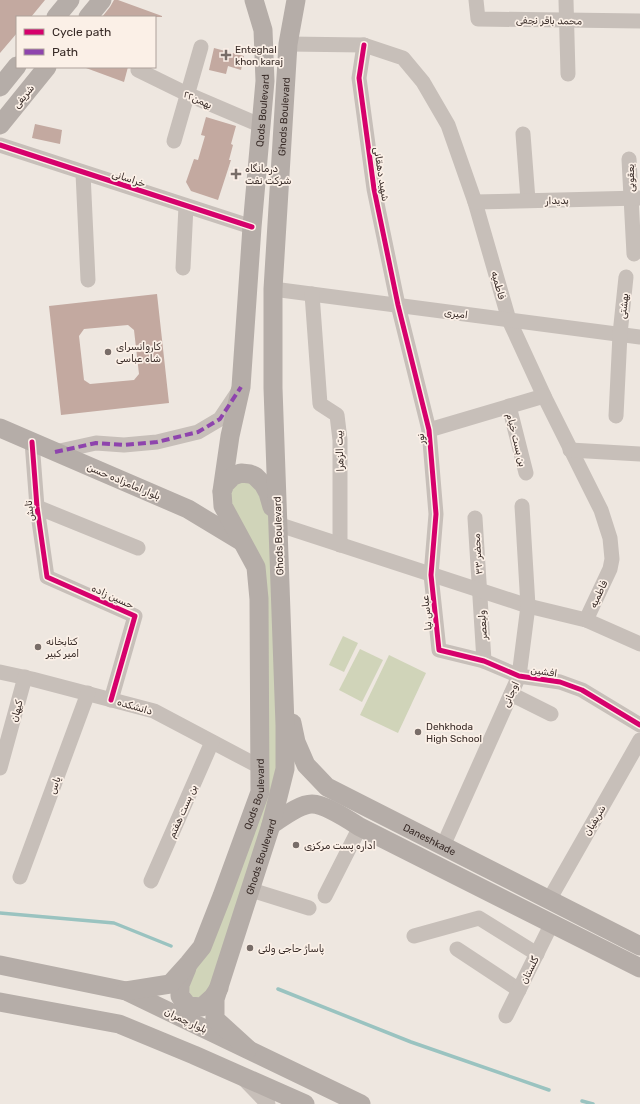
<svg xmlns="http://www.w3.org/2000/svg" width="640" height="1104" viewBox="0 0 640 1104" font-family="Rubik,Vazirmatn,sans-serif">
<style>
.green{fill:#d0d4b9}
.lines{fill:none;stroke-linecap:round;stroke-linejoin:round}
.stream{stroke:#9ac3c0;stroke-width:3.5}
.building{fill:#c3a9a0;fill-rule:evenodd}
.minor{stroke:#c7bfb9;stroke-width:15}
.major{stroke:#b5ada8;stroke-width:19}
.quiet{stroke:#8e44ad;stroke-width:4;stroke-dasharray:8 4;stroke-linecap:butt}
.cycleway-casing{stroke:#fbf0e7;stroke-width:8}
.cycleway{stroke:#d6006c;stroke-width:5}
.poi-dot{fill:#786d68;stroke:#fbf0e7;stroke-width:1.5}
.labels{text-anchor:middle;stroke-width:3.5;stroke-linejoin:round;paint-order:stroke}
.street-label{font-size:10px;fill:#382b27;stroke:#fbf0e7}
.poi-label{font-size:10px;fill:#382b27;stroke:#fbf0e7;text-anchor:start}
</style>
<rect width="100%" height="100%" fill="#eee7e0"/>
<g class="green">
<polygon points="242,481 252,483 271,517 279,772 213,983 202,997 196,998 190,996 188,980 265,793 262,584 229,500 232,487"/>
<polygon points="343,636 358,643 344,672 329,665"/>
<polygon points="360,649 383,660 362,702 339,690"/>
<polygon points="389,655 426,673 398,733 360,715"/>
</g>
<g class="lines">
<g class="stream">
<polyline points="0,913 114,923 171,946"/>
<polyline points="278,989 411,1042 549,1090"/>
<polyline points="582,1101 593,1104"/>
</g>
</g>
<g class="building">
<polygon points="0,0 45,0 31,17 17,17 17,33 0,53"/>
<polygon points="114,0 118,0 162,16 162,17 102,17 110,7"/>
<polygon points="214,48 244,56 241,70 228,66 226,74 209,70"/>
<polygon points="86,67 128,67 124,82 86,68"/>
<polygon points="206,117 236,126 231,144 233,145 229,160 231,160 218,200 191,191 186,182 194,159 198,160 205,136 201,135"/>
<polygon points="35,124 62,130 60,144 32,138"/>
<path d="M157,294L169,403L61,415L49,306ZM128,325L134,330L139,374L134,380L90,384L84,380L79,336L84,329Z"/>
</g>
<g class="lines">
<g class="minor">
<polyline points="476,0 478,19 640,21"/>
<polyline points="566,0 568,74"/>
<polyline points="288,44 364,45 403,58 423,82 448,125 475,202 509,320 544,396 601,510 610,538 612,559 610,569 586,620"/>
<polyline points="364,45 359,78 374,189 398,305 429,430 436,514 431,575 439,650 484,661 519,676 560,682 582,690 640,725"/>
<polyline points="138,70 187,94 260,125"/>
<polyline points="523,134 528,200"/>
<polyline points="174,141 201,47"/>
<polyline points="0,145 252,227"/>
<polyline points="629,159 634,254"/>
<polyline points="83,173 88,280"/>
<polyline points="475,202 640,198"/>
<polyline points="183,268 186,206"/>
<polyline points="273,289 640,337"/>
<polyline points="312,294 320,404 337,415 340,440 340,545"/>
<polyline points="509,406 526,473"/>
<polyline points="616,416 620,334 626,277"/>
<polyline points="429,430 544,396"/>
<polyline points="32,442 37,507 47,577 135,616 111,700"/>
<polyline points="570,450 640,454"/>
<polyline points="55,452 96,443 124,445 157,442 198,432 220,419 238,392"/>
<polyline points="37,507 138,548"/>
<polyline points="475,518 484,661"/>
<polyline points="277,524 528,606 586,620 640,644"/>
<polyline points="0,672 32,679 154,711 260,767"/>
<polyline points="511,694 551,714"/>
<polyline points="0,768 25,677"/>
<polyline points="443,846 519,676 528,606 522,506"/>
<polyline points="20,877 88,693"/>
<polyline points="151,881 212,742"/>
<polyline points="251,890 309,908"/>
<polyline points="325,896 360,827"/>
<polyline points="549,900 640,740"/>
<polyline points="414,936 479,918 537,954"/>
<polyline points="457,949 519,990"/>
<polyline points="506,1016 552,923"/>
<polyline points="244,1079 268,1104"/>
</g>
<g class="major">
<polyline points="56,17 70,0"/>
<polyline points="88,17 102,0"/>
<polyline points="0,87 17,66"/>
<polyline points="0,125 47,67"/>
<polyline points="0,428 188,509 241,541"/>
<path id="s1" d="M222,491L230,436L241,387L252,227L265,81L263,30L254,0"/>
<path id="s2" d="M292,723L296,742L306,765L327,787L640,946"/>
<path d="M271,825C282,818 299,804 312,804C325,804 349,820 360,827L640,968"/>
<polyline points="0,965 126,991 361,1104"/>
<polyline points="187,968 180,985 180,996 188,1006 202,1007 213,997 219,988"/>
<path id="s3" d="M126,991L170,984L189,963L202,947L222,896L260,792L259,599L256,567L223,506L222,492L225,484L233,476L241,473L250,474L255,476L263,484L268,493L272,507"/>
<polyline points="0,1002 119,1024 194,1055 305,1104"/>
<path id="s4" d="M248,1049L215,1019V999L271,825L285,769V725L273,388V289L288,44L296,0"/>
</g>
<polyline class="quiet" points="55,452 96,443 124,445 157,442 198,432 220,419 241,387"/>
<g class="cycleway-casing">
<g id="cycleway">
<polyline points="364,45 359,78 374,189 398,305 429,430 436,514 431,575 439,650 484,661 519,676 560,682 582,690 640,725"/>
<polyline points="0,145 252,227"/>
<polyline points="32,442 37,507 47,577 135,616 111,700"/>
</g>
</g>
<use href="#cycleway" class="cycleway"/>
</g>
<g class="poi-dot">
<path d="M224 49h4v4h4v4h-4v4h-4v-4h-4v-4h4z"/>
<path d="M234 168h4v4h4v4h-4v4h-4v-4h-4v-4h4z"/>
<circle cx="108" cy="352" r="4"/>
<circle cx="38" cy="647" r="4"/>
<circle cx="418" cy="732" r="4"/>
<circle cx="296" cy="845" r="4"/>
<circle cx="250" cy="948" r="4"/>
</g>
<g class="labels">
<g class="street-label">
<text transform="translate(549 20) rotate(1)" y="4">محمد باقر نجفی</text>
<text transform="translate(23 96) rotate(-51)" y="4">شریفی</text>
<text transform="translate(198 99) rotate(24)" y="4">۲۲بهمن</text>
<text dy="4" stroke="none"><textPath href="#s1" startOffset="383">Qods Boulevard</textPath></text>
<text dy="4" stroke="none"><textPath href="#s4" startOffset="958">Ghods Boulevard</textPath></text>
<text transform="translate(382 174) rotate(81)" y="4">شهید دهقانی</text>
<text transform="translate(129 178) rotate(18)" y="4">خراسانی</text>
<text transform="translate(630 178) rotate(-91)" y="4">یعقوبی</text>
<text transform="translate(557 200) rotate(-1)" y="4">پدیدار</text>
<text transform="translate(499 285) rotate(74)" y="4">فاطمیه</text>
<text transform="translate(623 306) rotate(-84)" y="4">بهشتی</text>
<text transform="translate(456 313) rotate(7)" y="4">امیری</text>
<text transform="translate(420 439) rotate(-96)" y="4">نور</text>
<text transform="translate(517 440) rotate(76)" y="4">بن بست خیام</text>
<text transform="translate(339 451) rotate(-92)" y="4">بیت الزهرا</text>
<text transform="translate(124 481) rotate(23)" y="4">بلوار امامزاده حسن</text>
<text transform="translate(29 511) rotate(-97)" y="4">تابش</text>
<text transform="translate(278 536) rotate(-92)" y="4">Ghods Boulevard</text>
<text transform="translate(477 554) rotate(-94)" y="4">محضر ۳۳</text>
<text transform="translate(598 594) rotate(-65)" y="4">فاطمیه</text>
<text transform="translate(113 596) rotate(24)" y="4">حسین زاده</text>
<text transform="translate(426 613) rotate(-96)" y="4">عباس نیا</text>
<text transform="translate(482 625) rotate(-94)" y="4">ولیعصر</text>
<text transform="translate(544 671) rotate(8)" y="4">افشین</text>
<text transform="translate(510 694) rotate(-66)" y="4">اوجانی</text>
<text transform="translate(135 706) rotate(16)" y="4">دانشکده</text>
<text transform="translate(16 711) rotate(-75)" y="4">کیهان</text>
<text transform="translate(54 785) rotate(-70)" y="4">یاس</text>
<text dy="4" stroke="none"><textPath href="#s3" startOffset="256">Qods Boulevard</textPath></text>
<text transform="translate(182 811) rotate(-66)" y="4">بن بست هفتم</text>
<text transform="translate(594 820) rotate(-60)" y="4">شریفیان</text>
<text dy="4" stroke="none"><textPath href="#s2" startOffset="190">Daneshkade</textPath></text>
<text dy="4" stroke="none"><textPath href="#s4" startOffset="214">Ghods Boulevard</textPath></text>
<text transform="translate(529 970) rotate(-64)" y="4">گلستان</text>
<text transform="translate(186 1020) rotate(25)" y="4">بلوار چمران</text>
</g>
<g class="poi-label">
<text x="235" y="53">Enteghal<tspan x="235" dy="12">khon karaj</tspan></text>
<text x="245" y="172">درمانگاه<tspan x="245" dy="12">شرکت نفت</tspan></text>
<text x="116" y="350">کاروانسرای<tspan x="116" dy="12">شاه عباسی</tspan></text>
<text x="46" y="645">کتابخانه<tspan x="46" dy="12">امیر کبیر</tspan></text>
<text x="426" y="730">Dehkhoda<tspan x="426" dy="12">High School</tspan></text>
<text x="304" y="849">اداره پست مرکزی</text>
<text x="258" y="952">پاساژ حاجی ولئی</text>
</g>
</g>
<rect x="16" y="16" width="140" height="52" fill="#fbf0e7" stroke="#ada19a"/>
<rect x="24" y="29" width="20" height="6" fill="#d6006c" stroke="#ada19a"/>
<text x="52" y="36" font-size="12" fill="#382b27">Cycle path</text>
<rect x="24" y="49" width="20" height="6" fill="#8e44ad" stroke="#ada19a"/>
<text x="52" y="56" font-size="12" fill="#382b27">Path</text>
</svg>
